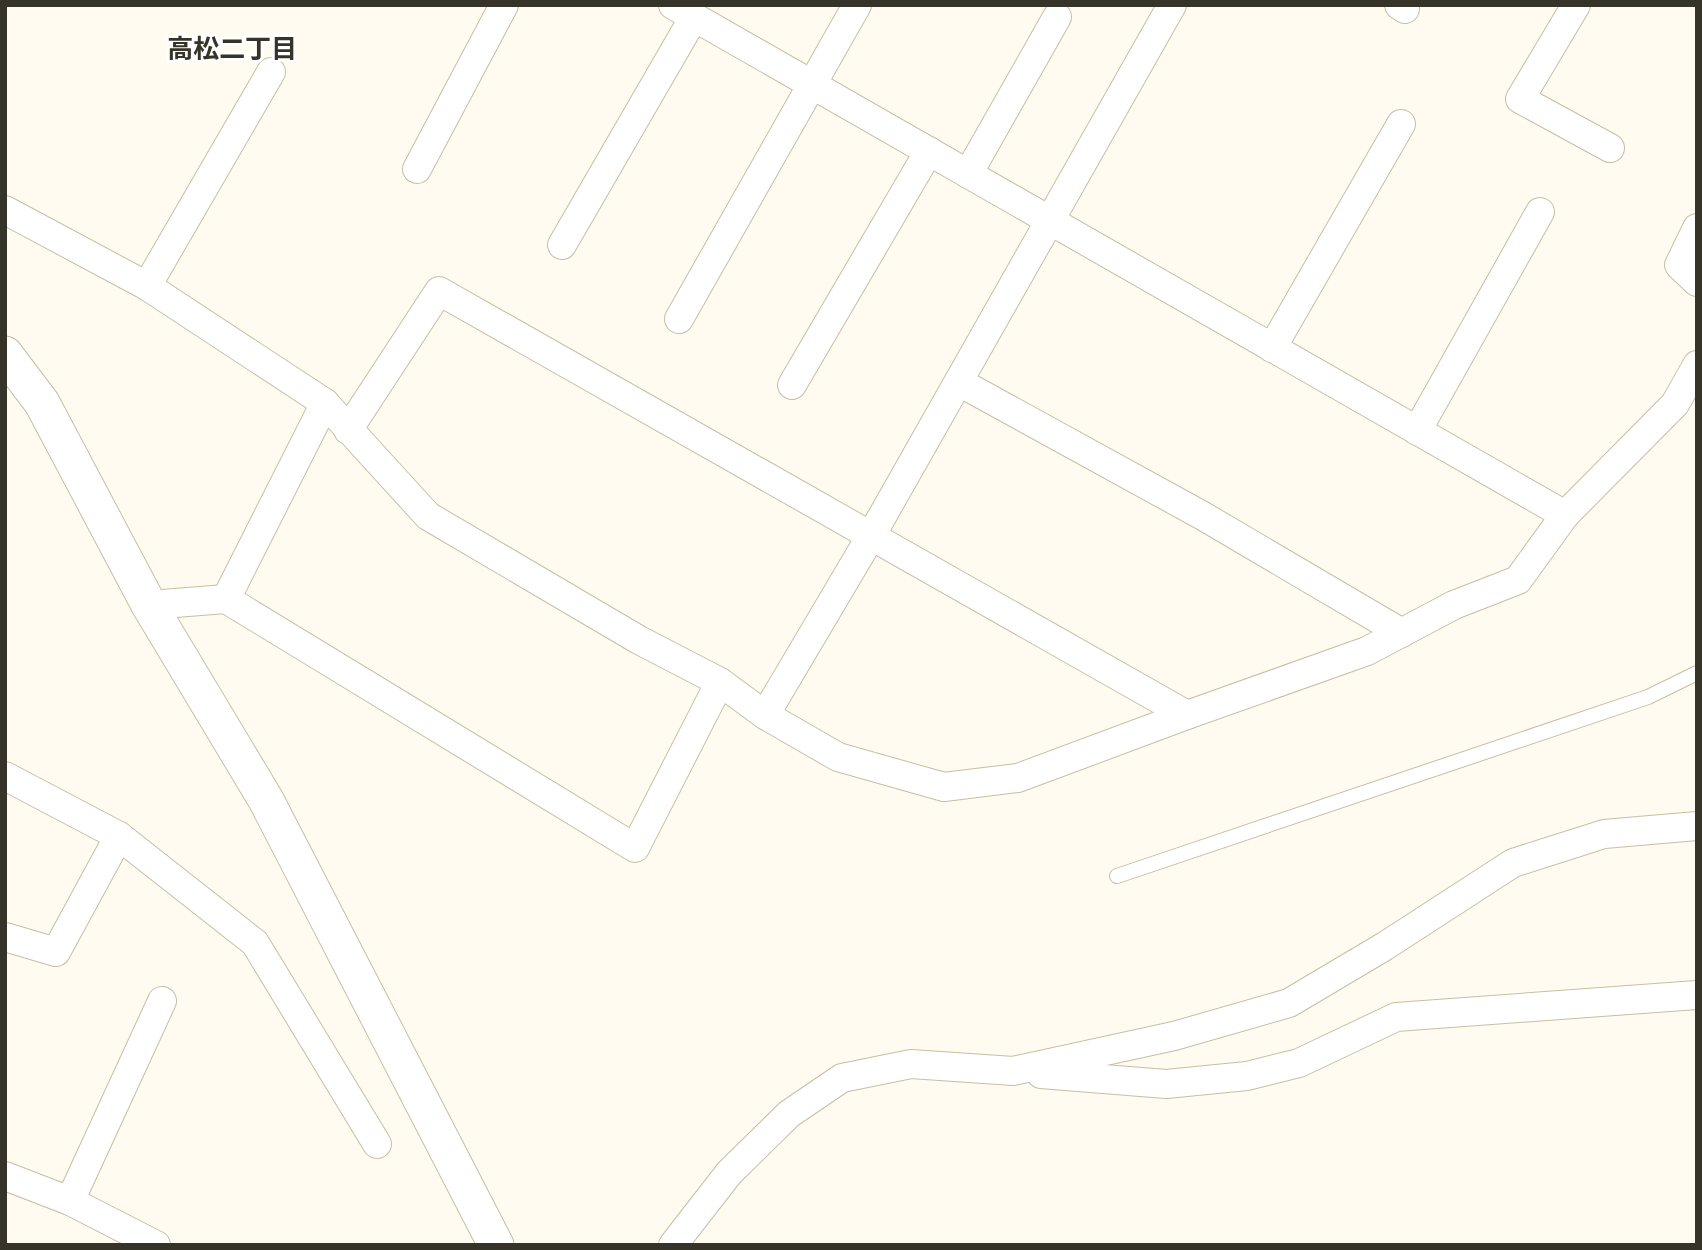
<svg xmlns="http://www.w3.org/2000/svg" width="1702" height="1250" viewBox="0 0 1702 1250" font-family="'Noto Sans','Noto Sans JP',sans-serif">
<style>
.lines{fill:none;stroke-linecap:round;stroke-linejoin:round}
.service-casing{stroke:#c7bea4;stroke-width:16}
.minor-casing{stroke:#c7bea4;stroke-width:30}
.tertiary-casing{stroke:#c7bea4;stroke-width:37}
.service{stroke:#fff;stroke-width:14}
.minor{stroke:#fff;stroke-width:28}
.tertiary{stroke:#fff;stroke-width:35}
.labels{text-anchor:middle;stroke-width:6;stroke-linejoin:round;paint-order:stroke}
.neighbourhood-label{font-size:26px;font-weight:bold;fill:#363328;stroke:#fff}
</style>
<rect width="100%" height="100%" fill="#fffbf0"/>
<g class="lines">
<g class="service-casing">
<polyline id="service" points="1117,876 1648,697 1697,673"/>
</g>
<g class="minor-casing">
<g id="minor">
<polyline points="673,5 1565,515"/>
<polyline points="1399,5 1405,9"/>
<polyline points="1576,5 1520,99 1610,148"/>
<polyline points="417,169 504,5"/>
<polyline points="968,174 1057,17"/>
<polyline points="5,210 147,286 325,403 428,516 639,640 720,682 765,715 838,757 944,787 1018,778 1187,715 1367,651 1454,605 1518,580 1565,515 1675,404 1697,365"/>
<polyline points="1697,228 1679,265 1697,282"/>
<polyline points="562,245 694,17"/>
<polyline points="147,286 271,72"/>
<polyline points="679,319 857,5"/>
<polyline points="1272,348 1401,124"/>
<polyline points="959,382 1203,516 1402,633"/>
<polyline points="792,385 929,151"/>
<polyline points="348,430 439,291 1187,715"/>
<polyline points="1417,431 1540,212"/>
<polyline points="226,599 325,403"/>
<polyline points="149,605 226,599 635,848 720,682"/>
<polyline points="765,715 871,536 1172,5"/>
<polyline points="5,776 119,836"/>
<polyline points="5,937 56,952 119,836 255,943 377,1144"/>
<polyline points="1041,1074 1166,1084 1247,1076 1299,1063 1396,1017 1697,995"/>
<polyline points="5,1176 70,1201 156,1245"/>
<polyline points="70,1201 162,1001"/>
<polyline points="673,1245 729,1173 789,1114 842,1078 911,1064 1013,1071 1174,1036 1289,1003 1385,946 1513,863 1604,834 1697,826"/>
</g>
</g>
<g class="tertiary-casing">
<polyline id="tertiary" points="5,354 42,403 149,605 266,800 496,1245"/>
</g>
<use href="#service" class="service"/>
<use href="#minor" class="minor"/>
<use href="#tertiary" class="tertiary"/>
</g>
<g class="labels">
<g class="neighbourhood-label">
<text x="232" y="58">高松二丁目</text>
</g>
</g>
<rect width="1702" height="1250" fill="none" stroke="#363328" stroke-width="14"/>
</svg>
